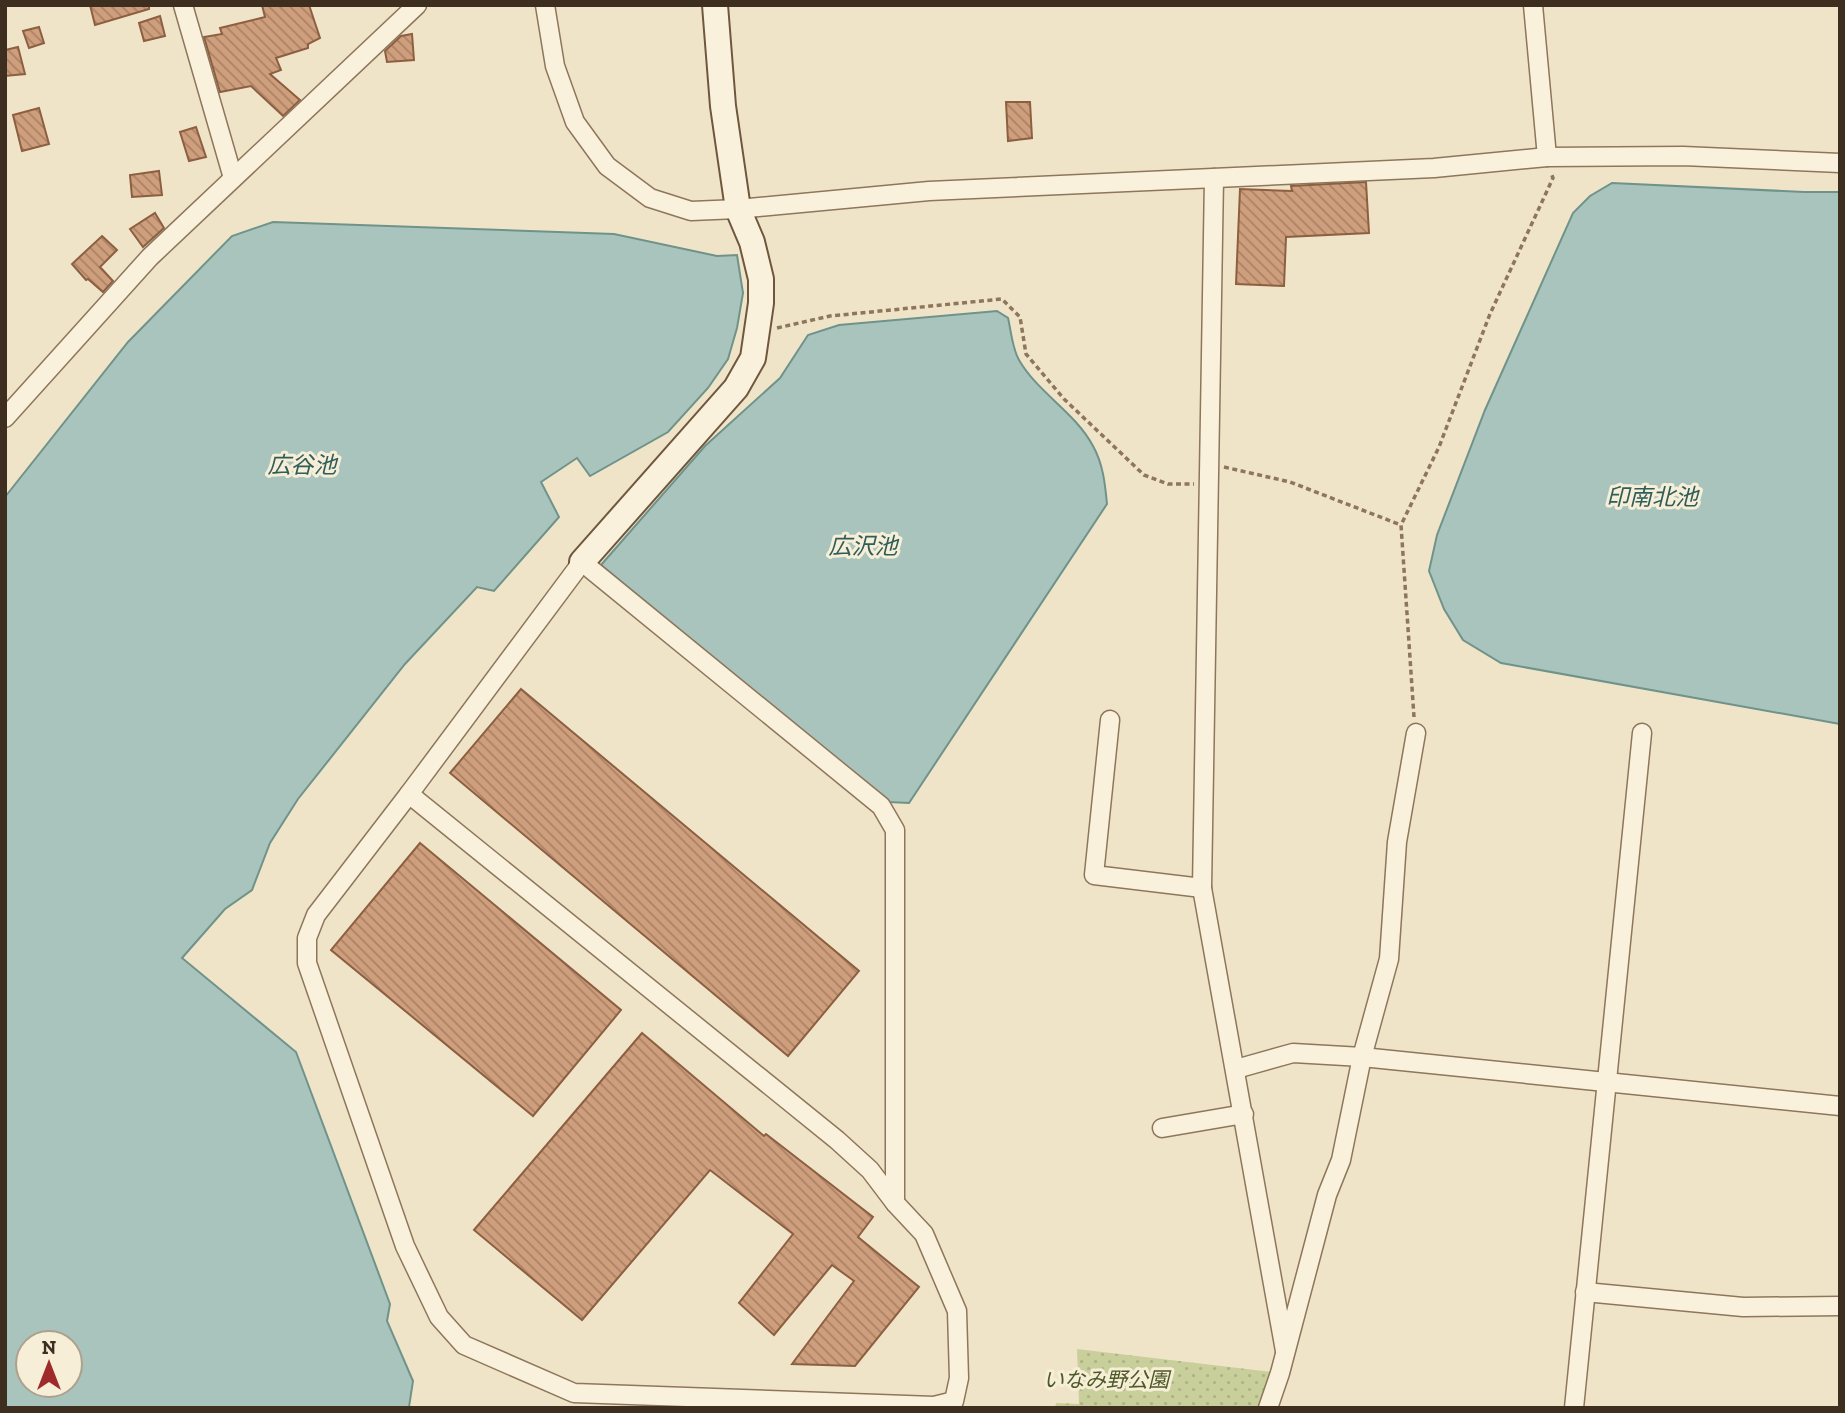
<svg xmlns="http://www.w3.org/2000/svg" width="1845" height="1413" viewBox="0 0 1845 1413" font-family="'Zilla Slab','Noto Sans JP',serif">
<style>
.park{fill:url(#park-dots)}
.water{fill:#a9c4bc;stroke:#6f938a;stroke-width:2;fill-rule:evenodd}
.building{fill:url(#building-back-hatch);stroke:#8d5f41;stroke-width:2}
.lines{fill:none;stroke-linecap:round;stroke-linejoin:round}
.street-casing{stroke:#8d765c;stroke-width:21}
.secondary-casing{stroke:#6f573f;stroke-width:28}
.path{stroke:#8d765c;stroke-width:3.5;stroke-dasharray:5 3.5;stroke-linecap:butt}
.street{stroke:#faf1dc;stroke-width:18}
.secondary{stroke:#faf1dc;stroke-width:24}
.labels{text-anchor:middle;stroke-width:6;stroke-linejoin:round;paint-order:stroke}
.park-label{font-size:21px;font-style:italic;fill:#4d5a26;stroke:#f7eed8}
.water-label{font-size:23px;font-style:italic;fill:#2f5d5a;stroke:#f7eed8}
</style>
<defs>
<pattern id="park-dots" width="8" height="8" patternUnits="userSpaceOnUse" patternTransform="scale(1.75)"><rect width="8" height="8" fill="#c9cf9b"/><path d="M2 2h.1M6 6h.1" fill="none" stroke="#aeb285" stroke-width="1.8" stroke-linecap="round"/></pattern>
<pattern id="building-back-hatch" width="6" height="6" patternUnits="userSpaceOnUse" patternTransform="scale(1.75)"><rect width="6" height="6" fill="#cf9f7d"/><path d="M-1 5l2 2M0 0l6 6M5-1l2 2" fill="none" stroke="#a98266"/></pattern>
</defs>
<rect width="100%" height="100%" fill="#f0e4c8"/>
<polygon class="park" points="1077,1349 1280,1373 1268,1408 1055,1408 1056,1403 1079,1404"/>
<g class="water">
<polygon points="1612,183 1804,192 1840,192 1840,724 1501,663 1463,640 1444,609 1429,571 1437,535 1485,410 1573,213 1590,196"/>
<path d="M273,222L614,234L717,256L737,255L743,293L737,328L728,359L708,388L668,432L590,476L577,458L541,482L559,517L494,591L477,587L405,664L298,799L270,843L252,890L225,909L182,958L296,1052L390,1304L387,1321L413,1381L409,1407L5,1408V497L128,342L232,236ZM28,1343H70V1385H28Z"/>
<path d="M997,311L1008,318C1011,330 1012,348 1019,360C1038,393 1075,412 1093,446C1103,464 1105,483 1107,504L909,803L888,802L601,565L705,446L780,378L808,335L839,325Z"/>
</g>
<g class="building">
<polygon points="90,5 149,5 149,9 95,25"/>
<polygon points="262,5 309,5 320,38 308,44 308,48 276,58 281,70 270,74 300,100 283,116 251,86 220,92 204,37 222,34 220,28 265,17"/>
<polygon points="160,16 165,36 144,41 139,23"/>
<polygon points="39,27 44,43 29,48 23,31"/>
<polygon points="412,34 414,60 387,62 385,51 401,36"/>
<polygon points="18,47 25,74 5,76 5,50"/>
<polygon points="1006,102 1030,102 1032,138 1008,141"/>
<polygon points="39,108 49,144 22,151 13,115"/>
<polygon points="196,127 206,157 189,161 180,132"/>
<polygon points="159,171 162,195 132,197 130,175"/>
<polygon points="1366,182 1369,233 1286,237 1284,286 1236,284 1240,189 1292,191 1291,186"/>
<polygon points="155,213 164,228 143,247 130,229"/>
<polygon points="102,236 117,250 100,267 113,281 103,292 88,279 86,280 72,264"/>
<polygon points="521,689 859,971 788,1056 450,773"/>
<polygon points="420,843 621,1010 533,1116 331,950"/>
<polygon points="642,1033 764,1136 766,1134 873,1217 858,1237 919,1287 855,1366 792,1364 854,1281 832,1265 774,1335 739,1303 793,1234 710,1170 582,1320 474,1230"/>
</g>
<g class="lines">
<g class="street-casing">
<g id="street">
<polyline points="183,5 233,178"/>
<polyline points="545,5 555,66 575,122 607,166 650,198 691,211 738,209 929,191 1434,168 1547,157 1683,156 1840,163"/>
<polyline points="1533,5 1547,157"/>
<polyline points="1214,178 1202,888 1285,1351"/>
<polyline points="5,418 150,257 417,5"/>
<polyline points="1110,720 1094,875 1202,888"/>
<polygon points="409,794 837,1140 870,1170 895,1203 924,1234 957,1311 959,1378 954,1401 934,1406 574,1393 464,1345 439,1317 405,1246 307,963 307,938 316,915"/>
<polyline points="409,794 582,562 881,806 895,830 895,1203"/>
<polyline points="1236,1069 1293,1053 1362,1057 1840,1106"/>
<polyline points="1162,1128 1244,1114"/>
<polyline points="1585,1292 1743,1307 1840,1306"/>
<polyline points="1268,1408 1280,1373 1327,1195 1341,1160 1362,1057 1389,959 1397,842 1416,733"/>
<polyline points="1574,1408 1642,733"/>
</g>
</g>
<g class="secondary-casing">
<polyline id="secondary" points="582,562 736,388 753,358 761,303 761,279 752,242 738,209 723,106 715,5"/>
</g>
<g class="path">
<polyline points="777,328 830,316 1002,299 1020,317 1026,354 1064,399 1144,475 1168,484 1194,484"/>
<polyline points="1224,467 1290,482 1401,525"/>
<polyline points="1414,717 1401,525 1439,447 1490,314 1553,178 1551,173"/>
</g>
<use href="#street" class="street"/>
<use href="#secondary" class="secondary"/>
</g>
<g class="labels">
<g class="park-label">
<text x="1106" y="1387">いなみ野公園</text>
</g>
<g class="water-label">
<text x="302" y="473">広谷池</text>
<text x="1652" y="505">印南北池</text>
<text x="863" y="554">広沢池</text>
</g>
</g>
<rect width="1845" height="1413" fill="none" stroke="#3d2e20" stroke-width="14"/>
<g transform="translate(49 1364)"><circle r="33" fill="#f7eed8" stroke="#ada18e" stroke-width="2"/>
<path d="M0-5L12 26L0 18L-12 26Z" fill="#9e2a2b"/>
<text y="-10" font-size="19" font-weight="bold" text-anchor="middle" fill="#3d2e20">N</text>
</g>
</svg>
